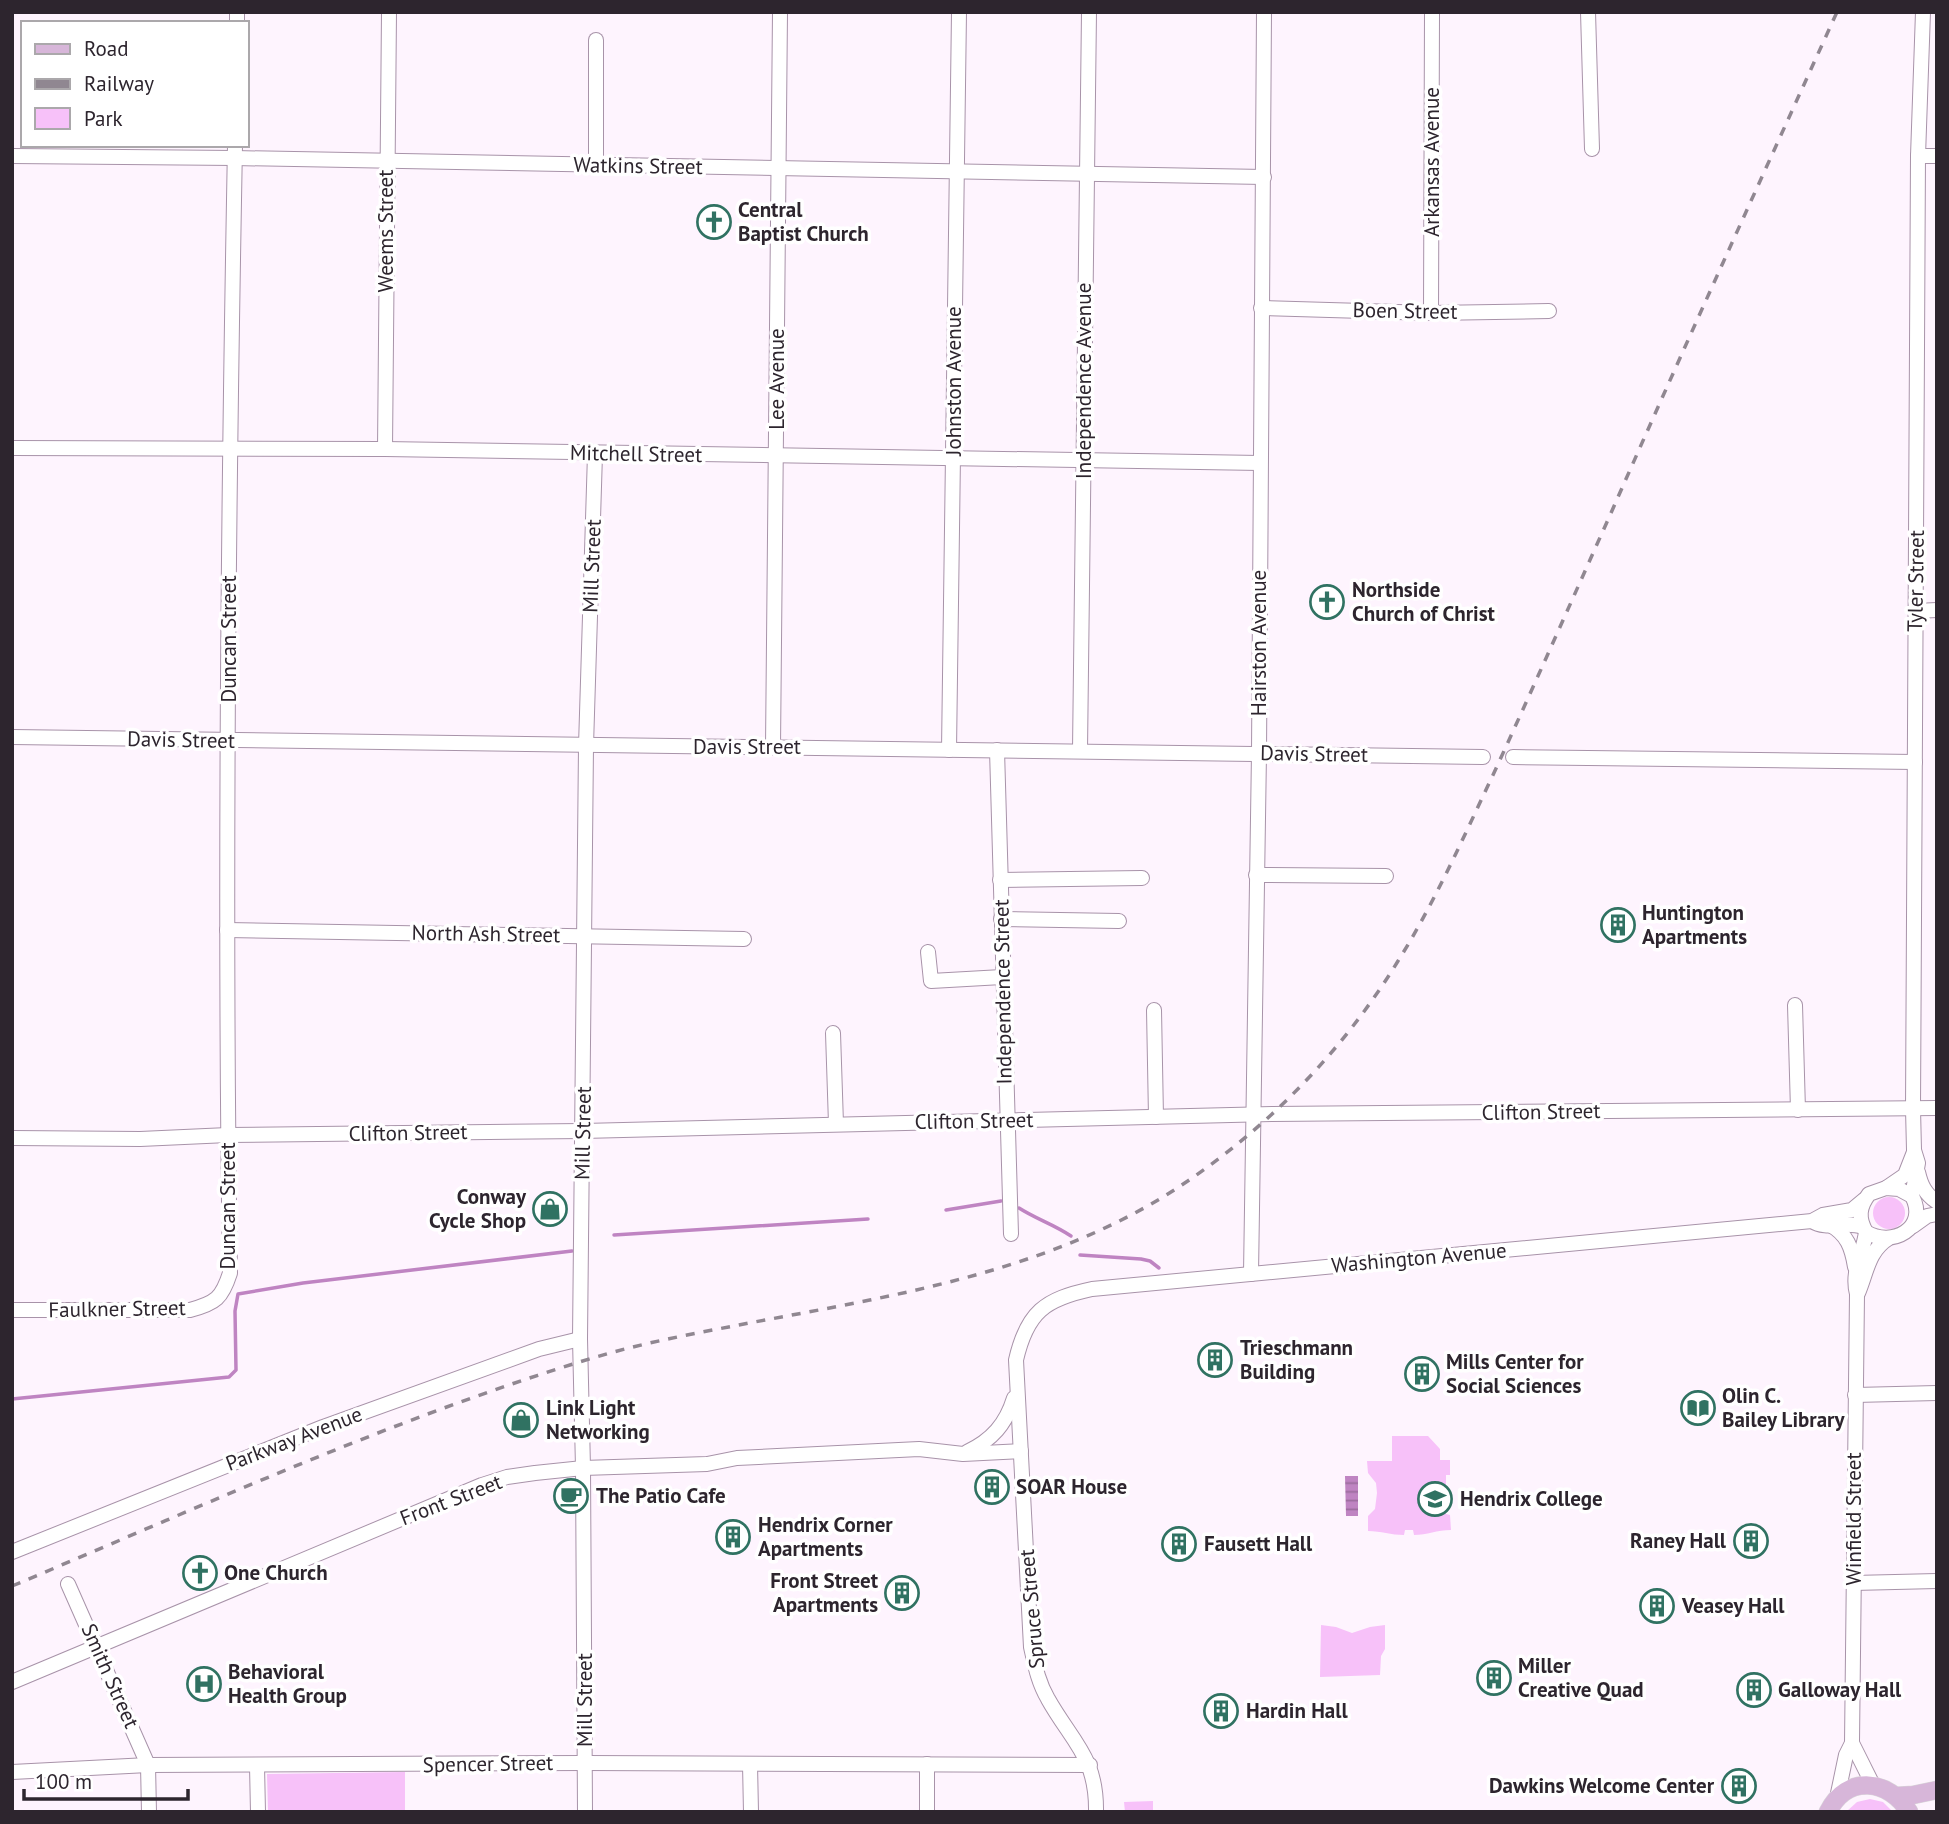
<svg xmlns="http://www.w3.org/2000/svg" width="1949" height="1824" viewBox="0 0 1949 1824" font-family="'PT Sans',sans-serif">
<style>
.green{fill:#f7c1f9}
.water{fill:url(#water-rules)}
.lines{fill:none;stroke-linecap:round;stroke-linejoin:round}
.stream{stroke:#bf84c2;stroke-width:3.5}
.minor-casing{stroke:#a893a9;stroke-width:16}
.major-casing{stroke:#d9d8d9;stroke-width:19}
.minor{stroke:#fff;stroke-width:14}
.major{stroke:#d7b6d9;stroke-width:18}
.rail{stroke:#908791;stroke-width:3.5;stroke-dasharray:9 9;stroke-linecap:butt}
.labels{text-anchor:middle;stroke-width:7;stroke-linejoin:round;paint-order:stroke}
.street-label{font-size:21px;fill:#2d252e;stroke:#fff}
.poi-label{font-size:21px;font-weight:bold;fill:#2d252e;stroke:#fff;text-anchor:start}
</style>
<defs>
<pattern id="water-rules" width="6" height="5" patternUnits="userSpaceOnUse" patternTransform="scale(1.75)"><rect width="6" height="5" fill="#bf84c2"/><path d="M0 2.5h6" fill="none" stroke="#9c6c9e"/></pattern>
</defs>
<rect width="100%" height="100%" fill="#fef4fe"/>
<g class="green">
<circle cx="1889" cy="1213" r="16"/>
<path d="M1392,1436H1428L1440,1449V1460H1450V1475H1446V1514L1450,1515L1451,1530C1437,1530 1427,1535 1414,1535L1413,1530H1405L1404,1535C1391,1535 1381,1531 1368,1531V1516L1375,1509L1377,1493L1376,1483L1368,1473L1367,1461H1392Z"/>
<polygon points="1321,1625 1336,1627 1352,1633 1370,1627 1385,1625 1385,1649 1381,1656 1380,1675 1320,1677"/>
<polygon points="405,1772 405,1812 268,1812 267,1774"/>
<polygon points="1870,1799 1883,1802 1893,1812 1846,1812 1857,1802"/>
<polygon points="1153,1801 1153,1812 1125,1812 1124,1802"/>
</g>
<polygon class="water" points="1345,1476 1358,1476 1358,1516 1346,1516"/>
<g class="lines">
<g class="stream">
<path d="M1019,1208C1036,1219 1053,1224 1071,1236"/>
<polyline points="946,1210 1001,1201"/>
<polyline points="614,1235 868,1219"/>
<polyline points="1080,1255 1141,1259 1150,1261 1159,1268"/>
<polyline points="12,1399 229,1377 236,1370 235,1311 238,1294 303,1283 572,1251"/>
</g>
<g class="minor-casing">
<g id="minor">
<polyline points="1588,12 1592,149"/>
<polyline points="237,23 237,12"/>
<polyline points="596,40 596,166"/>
<polyline points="12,156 235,158 1264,177"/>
<polyline points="1918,156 1937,156"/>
<polyline points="1261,308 1431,313 1549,311"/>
<polyline points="1431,313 1432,12"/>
<polyline points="12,448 385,449 1260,463"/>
<polyline points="385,449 389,12"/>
<polyline points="1916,611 1937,610"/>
<polyline points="12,737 1483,757"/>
<polyline points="773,747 780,12"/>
<polyline points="949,750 959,12"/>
<polyline points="997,750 1011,1234"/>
<polyline points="1080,750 1089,12"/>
<polyline points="1513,757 1915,762"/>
<polyline points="1256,875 1386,876"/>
<polyline points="1000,880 1142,878"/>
<polyline points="1001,919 1119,921"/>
<polyline points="227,930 744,939"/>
<polyline points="928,952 931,981 1002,977"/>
<polyline points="1795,1005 1798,1110"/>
<polyline points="1154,1010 1156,1117"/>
<polyline points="833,1033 836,1124"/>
<polyline points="12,1138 140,1139 228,1135 583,1131 1272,1114 1937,1108"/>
<path d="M1918,1172C1921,1185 1925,1194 1937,1202"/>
<path d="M1886,1188L1899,1189L1912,1196C1929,1228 1892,1248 1866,1232C1858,1218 1859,1207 1869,1194Z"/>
<polyline points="1886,1188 1905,1175 1914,1152"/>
<polyline points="1912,1196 1918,1163 1914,1150 1913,1109 1918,156 1923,12"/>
<path d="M1812,1221C1827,1231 1846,1220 1863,1227"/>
<path d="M1830,1225C1847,1234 1852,1248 1855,1267"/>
<polyline points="1913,1226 1927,1216 1937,1214"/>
<polyline points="1251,1274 1259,753 1264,12"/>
<path d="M1858,1293C1867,1272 1868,1251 1889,1238"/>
<path d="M12,1310H190C216,1303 222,1298 230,1273C224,897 228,521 235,145"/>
<polyline points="1855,1395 1937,1393"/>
<path d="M967,1452C992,1440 1006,1424 1014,1398"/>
<polyline points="12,1552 323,1427 539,1349 580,1339"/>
<polyline points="1853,1583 1937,1581"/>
<polyline points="68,1584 148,1765 149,1812"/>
<polyline points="12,1682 482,1485 507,1477 535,1473 583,1468 707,1464 737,1458 919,1449 963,1454 1021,1451"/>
<polyline points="1852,1743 1873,1785"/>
<polyline points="750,1764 751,1812"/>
<polyline points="257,1766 258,1812"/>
<polyline points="12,1772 148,1765 586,1763 1090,1765"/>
<path d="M1837,1798L1846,1755L1852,1743L1857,1294C1851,1271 1863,1255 1866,1232"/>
<polyline points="585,1812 583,1468 580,1339 586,746 595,454"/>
<polyline points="927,1812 927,1764"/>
<path d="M1096,1812C1097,1757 1072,1742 1048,1699C1038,1682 1035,1665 1031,1647L1016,1360C1027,1312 1045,1299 1092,1289L1812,1221L1823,1215L1852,1210L1864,1200"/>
</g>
</g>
<g class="major-casing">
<g id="major">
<polyline points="1897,1796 1913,1795 1937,1790"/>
<path d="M1828,1812C1847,1774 1889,1779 1909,1812"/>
</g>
</g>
<use href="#minor" class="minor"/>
<use href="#major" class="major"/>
<path class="rail" d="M12,1586C205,1505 396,1417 596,1357C646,1342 698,1333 749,1323C894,1296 1044,1272 1171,1192C1263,1133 1341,1054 1398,961C1435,902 1463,838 1493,775C1533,688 1572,600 1611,513C1685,345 1761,179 1837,12"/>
</g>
<defs>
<g id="church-ring" transform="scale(1.75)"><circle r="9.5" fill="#fff" stroke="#307262" stroke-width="1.5"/><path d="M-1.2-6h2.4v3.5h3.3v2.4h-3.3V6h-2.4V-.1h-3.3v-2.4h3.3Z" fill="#307262"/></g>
<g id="building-ring" transform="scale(1.75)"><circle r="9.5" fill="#fff" stroke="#307262" stroke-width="1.5"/><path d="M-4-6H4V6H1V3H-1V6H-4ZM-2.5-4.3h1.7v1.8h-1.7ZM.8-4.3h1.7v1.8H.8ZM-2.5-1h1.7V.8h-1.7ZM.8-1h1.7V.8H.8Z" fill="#307262"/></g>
<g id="shop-ring" transform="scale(1.75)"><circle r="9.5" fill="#fff" stroke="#307262" stroke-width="1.5"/><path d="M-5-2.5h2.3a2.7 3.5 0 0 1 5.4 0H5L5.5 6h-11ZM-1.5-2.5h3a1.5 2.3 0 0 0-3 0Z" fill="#307262"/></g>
<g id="library-ring" transform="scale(1.75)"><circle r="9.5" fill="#fff" stroke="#307262" stroke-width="1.5"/><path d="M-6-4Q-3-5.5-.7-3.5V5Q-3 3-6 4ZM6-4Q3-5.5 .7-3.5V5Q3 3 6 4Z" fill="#307262"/></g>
<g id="cafe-ring" transform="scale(1.75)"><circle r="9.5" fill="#fff" stroke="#307262" stroke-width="1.5"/><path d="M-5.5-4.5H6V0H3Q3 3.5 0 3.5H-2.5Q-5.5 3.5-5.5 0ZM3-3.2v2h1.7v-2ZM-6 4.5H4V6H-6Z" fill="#307262"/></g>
<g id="university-ring" transform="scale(1.75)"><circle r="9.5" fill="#fff" stroke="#307262" stroke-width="1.5"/><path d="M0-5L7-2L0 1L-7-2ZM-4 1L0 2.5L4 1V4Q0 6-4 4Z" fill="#307262"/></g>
<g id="hospital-ring" transform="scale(1.75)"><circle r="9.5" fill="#fff" stroke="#307262" stroke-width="1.5"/><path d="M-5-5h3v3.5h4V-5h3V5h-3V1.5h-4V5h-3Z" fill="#307262"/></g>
</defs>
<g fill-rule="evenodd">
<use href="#church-ring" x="714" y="222"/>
<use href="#church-ring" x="1327" y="602"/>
<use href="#building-ring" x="1618" y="925"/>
<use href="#shop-ring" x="550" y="1209"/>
<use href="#building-ring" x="1215" y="1360"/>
<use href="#building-ring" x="1422" y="1374"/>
<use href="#library-ring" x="1698" y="1408"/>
<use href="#shop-ring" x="521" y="1420"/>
<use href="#building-ring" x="992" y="1487"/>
<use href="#cafe-ring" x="571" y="1496"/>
<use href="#university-ring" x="1435" y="1499"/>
<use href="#building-ring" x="733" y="1537"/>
<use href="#building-ring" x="1751" y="1541"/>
<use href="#building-ring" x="1179" y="1544"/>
<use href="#church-ring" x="200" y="1573"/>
<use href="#building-ring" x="902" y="1593"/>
<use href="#building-ring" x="1657" y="1606"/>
<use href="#building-ring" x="1494" y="1678"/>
<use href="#hospital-ring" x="204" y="1684"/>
<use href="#building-ring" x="1754" y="1690"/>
<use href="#building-ring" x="1221" y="1711"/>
<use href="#building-ring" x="1739" y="1786"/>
</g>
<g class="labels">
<g class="street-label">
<text transform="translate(1432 162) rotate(-90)" y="7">Arkansas Avenue</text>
<text transform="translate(638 166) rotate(1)" y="7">Watkins Street</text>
<text transform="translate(386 231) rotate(-90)" y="7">Weems Street</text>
<text transform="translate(1405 311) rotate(1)" y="7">Boen Street</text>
<text transform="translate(777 379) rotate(-90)" y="7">Lee Avenue</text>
<text transform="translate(954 381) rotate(-90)" y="7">Johnston Avenue</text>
<text transform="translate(1084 381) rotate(-90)" y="7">Independence Avenue</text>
<text transform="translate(636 454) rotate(1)" y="7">Mitchell Street</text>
<text transform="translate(592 566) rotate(-88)" y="7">Mill Street</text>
<text transform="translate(1916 581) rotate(-89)" y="7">Tyler Street</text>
<text transform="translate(229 639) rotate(-90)" y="7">Duncan Street</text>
<text transform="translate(1259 643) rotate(-90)" y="7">Hairston Avenue</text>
<text transform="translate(181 740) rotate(1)" y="7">Davis Street</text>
<text x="747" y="754">Davis Street</text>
<text transform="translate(1314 754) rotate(1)" y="7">Davis Street</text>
<text transform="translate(486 934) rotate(1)" y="7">North Ash Street</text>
<text transform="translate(1003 992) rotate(-91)" y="7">Independence Street</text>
<text transform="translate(1541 1112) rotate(-1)" y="7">Clifton Street</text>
<text transform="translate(974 1121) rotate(-1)" y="7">Clifton Street</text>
<text transform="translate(408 1133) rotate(-1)" y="7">Clifton Street</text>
<text transform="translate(583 1133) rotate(-89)" y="7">Mill Street</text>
<text transform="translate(228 1206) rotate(-90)" y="7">Duncan Street</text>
<text transform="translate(1419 1258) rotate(-5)" y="7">Washington Avenue</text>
<text transform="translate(117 1309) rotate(-1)" y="7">Faulkner Street</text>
<text transform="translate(294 1439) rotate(-21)" y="7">Parkway Avenue</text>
<text transform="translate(451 1500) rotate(-21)" y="7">Front Street</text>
<text transform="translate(1854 1519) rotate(-90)" y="7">Winfield Street</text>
<text transform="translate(1032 1609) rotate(-95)" y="7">Spruce Street</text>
<text transform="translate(110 1676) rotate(66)" y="7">Smith Street</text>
<text transform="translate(585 1700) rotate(-90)" y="7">Mill Street</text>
<text transform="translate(488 1764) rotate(-1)" y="7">Spencer Street</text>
</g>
<g class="poi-label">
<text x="738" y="217">Central<tspan x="738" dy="24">Baptist Church</tspan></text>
<text x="1352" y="597">Northside<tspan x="1352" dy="24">Church of Christ</tspan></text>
<text x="1642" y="920">Huntington<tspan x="1642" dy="24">Apartments</tspan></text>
<text x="526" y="1204" text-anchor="end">Conway<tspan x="526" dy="24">Cycle Shop</tspan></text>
<text x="1240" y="1355">Trieschmann<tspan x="1240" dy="24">Building</tspan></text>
<text x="1446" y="1369">Mills Center for<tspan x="1446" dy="24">Social Sciences</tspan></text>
<text x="1722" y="1403">Olin C.<tspan x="1722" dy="24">Bailey Library</tspan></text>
<text x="546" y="1415">Link Light<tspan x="546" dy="24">Networking</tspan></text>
<text x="1016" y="1494">SOAR House</text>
<text x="596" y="1503">The Patio Cafe</text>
<text x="1460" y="1506">Hendrix College</text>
<text x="758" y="1532">Hendrix Corner<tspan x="758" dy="24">Apartments</tspan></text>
<text x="1726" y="1548" text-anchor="end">Raney Hall</text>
<text x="1204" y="1551">Fausett Hall</text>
<text x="224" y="1580">One Church</text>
<text x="878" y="1588" text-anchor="end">Front Street<tspan x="878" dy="24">Apartments</tspan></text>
<text x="1682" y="1613">Veasey Hall</text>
<text x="1518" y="1673">Miller<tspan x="1518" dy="24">Creative Quad</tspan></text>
<text x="228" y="1679">Behavioral<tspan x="228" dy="24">Health Group</tspan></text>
<text x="1778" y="1697">Galloway Hall</text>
<text x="1246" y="1718">Hardin Hall</text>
<text x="1714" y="1793" text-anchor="end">Dawkins Welcome Center</text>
</g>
</g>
<rect width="1949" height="1824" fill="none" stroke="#2d252e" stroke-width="28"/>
<rect x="21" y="21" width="228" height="126" fill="#ffffff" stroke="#aba8ab" stroke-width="2"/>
<rect x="35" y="44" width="35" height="10" fill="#d7b6d9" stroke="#aba8ab" stroke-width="2"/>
<text x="84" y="56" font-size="21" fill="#2d252e">Road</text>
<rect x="35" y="79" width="35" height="10" fill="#908791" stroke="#aba8ab" stroke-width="2"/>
<text x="84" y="91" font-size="21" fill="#2d252e">Railway</text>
<rect x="35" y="108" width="35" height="21" fill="#f7c1f9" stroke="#aba8ab" stroke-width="2"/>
<text x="84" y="126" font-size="21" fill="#2d252e">Park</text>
<path d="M24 1789v10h164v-10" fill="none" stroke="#2d252e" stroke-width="3.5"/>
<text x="35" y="1789" font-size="21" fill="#2d252e" stroke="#ffffff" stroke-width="5" paint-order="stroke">100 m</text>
</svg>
